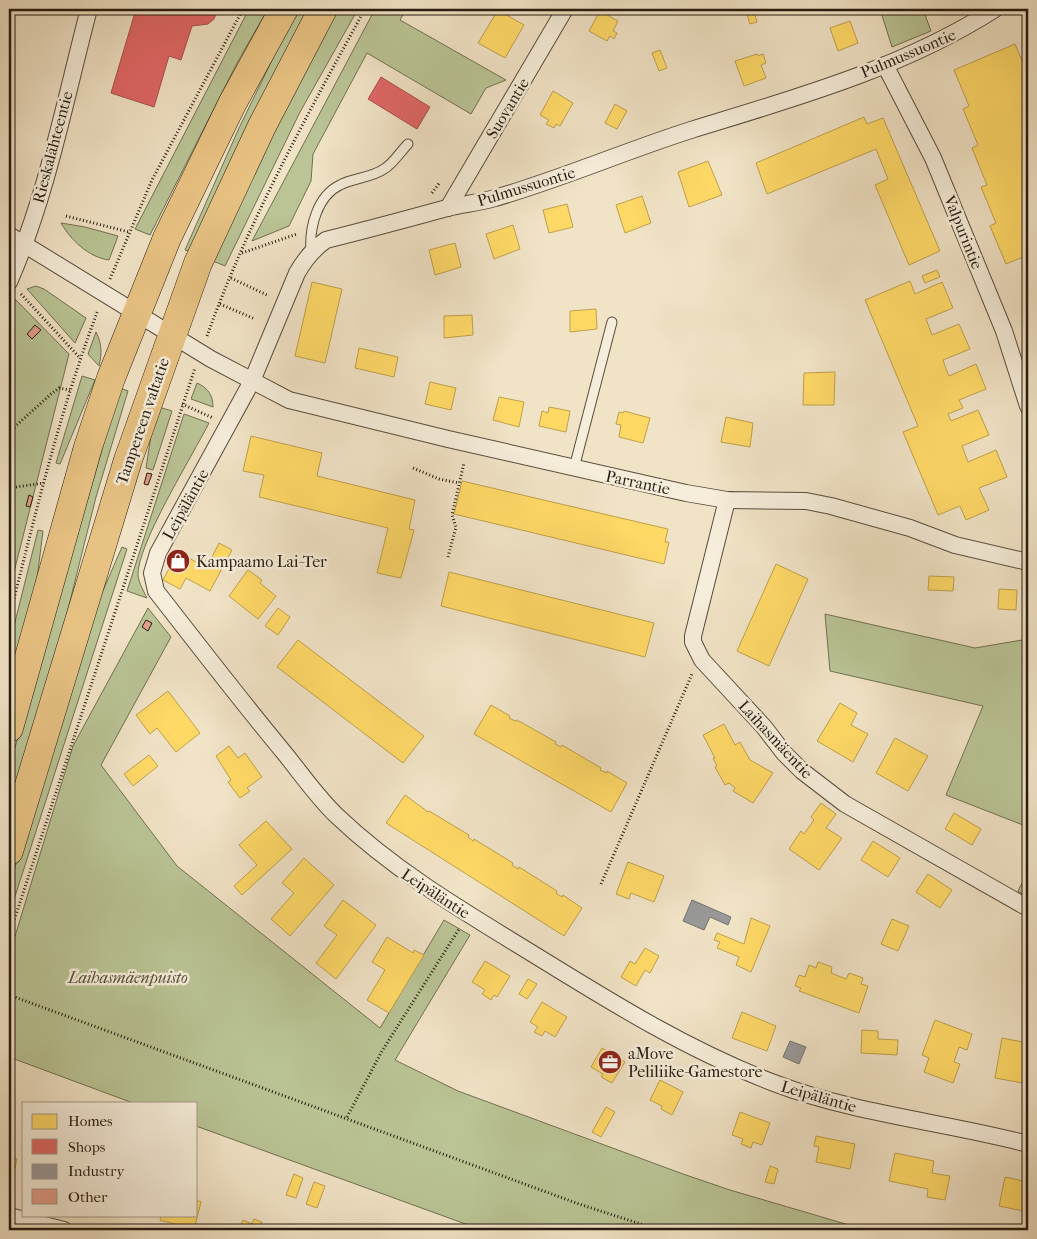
<svg xmlns="http://www.w3.org/2000/svg" width="1037" height="1239" viewBox="0 0 1037 1239" font-family="'IM FELL French Canon',serif">
<style>
.green{fill:#bac495;stroke:#707052}
.homes{fill:#ffd966;stroke:#bea04c}
.shops{fill:#e06666;stroke:#a8504c}
.industry{fill:#999;stroke:#767370}
.building{fill:#e39e8c;stroke:#261b0f}
.lines{fill:none;stroke-linecap:round;stroke-linejoin:round}
.lane-casing{stroke:#594d3d;stroke-width:11}
.street-casing{stroke:#594d3d;stroke-width:18}
.highway-casing{stroke:#261b0f;stroke-width:29}
.path{stroke:#261b0f;stroke-width:3;stroke-dasharray:1 2.5;stroke-linecap:butt}
.lane{stroke:#f6edda;stroke-width:9}
.street{stroke:#f6edda;stroke-width:16}
.highway{stroke:#e8c283;stroke-width:28}
.labels{text-anchor:middle;stroke-width:5;stroke-linejoin:round;paint-order:stroke}
.street-label{font-size:16px;fill:#261b0f;stroke:#f6edda}
.poi-label{font-size:16px;fill:#261b0f;stroke:#f6edda;text-anchor:start}
.park-label{font-size:16px;font-style:italic;fill:#524e37;stroke:#f6edda}
</style>
<rect width="100%" height="100%" fill="#f1e3c6"/>
<filter id="stains"><feTurbulence type="fractalNoise" baseFrequency=".004" numOctaves="4"/><feColorMatrix values="0 0 0 0 .2 0 0 0 0 .09 0 0 0 0 .02 0 0 0 .5 -.17"/></filter>
<radialGradient id="worn" r=".72"><stop offset=".6" stop-color="#630" stop-opacity="0"/><stop offset="1" stop-color="#630" stop-opacity=".3"/></radialGradient>
<g class="green">
<polygon points="249,9 268,9 237,63 150,235 135,229"/>
<polygon points="297,9 310,9 191,252 185,250 239,128"/>
<polygon points="338,9 358,9 300,112 225,266 213,261 286,104"/>
<polygon points="375,9 406,9 400,20 506,80 486,88 471,114 367,53 313,154 311,181 289,226 252,241"/>
<polygon points="880,9 923,9 931,31 892,47"/>
<path d="M61,223L85,227L118,236L109,260C88,257 71,240 61,223Z"/>
<polygon points="36,286 44,289 86,318 75,343 27,289"/>
<polygon points="15,299 69,354 9,592 9,312"/>
<path d="M96,332C102,344 102,353 99,366L88,354Z"/>
<polygon points="82,376 95,380 60,464 56,463"/>
<path d="M197,383C208,388 213,395 213,407L191,399Z"/>
<polygon points="120,388 128,391 96,497 58,649 9,811 9,768"/>
<polygon points="159,407 172,411 153,470 146,468 153,423"/>
<path d="M184,414L209,423C193,455 136,546 138,576C139,583 144,592 147,598L127,591Z"/>
<polygon points="38,530 43,531 37,579 9,682 9,646"/>
<polygon points="122,547 127,549 9,915 9,887 88,625"/>
<polygon points="148,608 171,637 101,765 177,866 380,1028 444,920 470,935 395,1060 458,1091 683,1174 730,1190 866,1230 482,1230 196,1126 196,1103 133,1103 9,1057 9,956 73,746"/>
<polygon points="825,614 975,648 1028,639 1028,827 946,795 983,706 830,671"/>
<polygon points="1028,871 1028,898 1018,891"/>
</g>
<g class="homes">
<polygon points="9,9 14,9 11,23 9,23"/>
<polygon points="753,9 757,22 750,24 746,11"/>
<polygon points="950,9 966,9 953,14"/>
<polygon points="498,10 524,25 505,58 478,43"/>
<polygon points="600,11 618,21 613,31 617,33 614,39 610,36 607,41 589,31"/>
<polygon points="850,21 858,43 838,51 830,28"/>
<polygon points="1015,44 1028,75 1028,83 1025,84 1028,91 1028,255 1006,264 990,226 996,223 981,187 987,185 972,148 978,145 963,109 969,106 954,70"/>
<polygon points="660,50 667,68 659,71 652,53"/>
<polygon points="757,54 758,56 763,54 766,63 761,65 766,78 744,86 735,61"/>
<polygon points="553,91 573,103 560,126 556,124 554,128 546,124 549,120 540,115"/>
<polygon points="615,104 627,111 617,129 605,123"/>
<polygon points="864,117 867,124 883,118 940,251 909,265 875,185 888,179 876,149 767,194 756,163"/>
<polygon points="708,161 722,195 689,207 678,172"/>
<polygon points="642,196 651,223 625,233 616,205"/>
<polygon points="567,204 573,227 549,233 543,210"/>
<polygon points="513,225 520,249 494,259 486,234"/>
<polygon points="455,243 461,267 435,275 429,250"/>
<polygon points="937,270 940,277 925,283 922,276"/>
<polygon points="910,281 915,294 942,282 953,308 926,319 932,335 959,324 970,349 943,360 946,369 949,376 976,364 986,389 959,400 963,408 948,414 951,421 978,410 989,435 962,446 968,462 996,450 1007,477 979,488 989,510 966,520 960,506 938,515 903,432 918,426 865,300"/>
<polygon points="312,282 342,289 325,363 295,356"/>
<polygon points="596,309 597,329 570,332 570,311"/>
<polygon points="472,315 473,335 444,338 444,316"/>
<polygon points="359,348 398,357 394,377 355,368"/>
<polygon points="835,372 834,405 803,405 804,373"/>
<polygon points="430,382 456,388 451,410 425,404"/>
<polygon points="499,397 524,402 519,427 493,420"/>
<polygon points="549,407 570,411 566,432 539,426 542,411 548,413"/>
<polygon points="624,411 650,418 643,443 619,437 621,425 616,424 619,412 623,413"/>
<polygon points="726,417 753,423 750,447 721,442"/>
<polygon points="251,436 322,453 317,476 415,500 409,529 414,530 401,578 377,573 388,528 259,497 264,475 243,471"/>
<polygon points="462,481 668,529 665,542 669,542 664,564 454,514"/>
<polygon points="219,543 232,550 210,591 186,578 180,589 163,580 178,552 198,563 201,558 209,563"/>
<polygon points="776,564 808,579 769,666 737,651"/>
<polygon points="248,570 262,580 260,583 276,596 258,619 229,596"/>
<polygon points="449,572 654,623 645,657 441,606"/>
<polygon points="929,576 954,577 953,591 928,590"/>
<polygon points="999,589 1017,590 1016,610 998,609"/>
<polygon points="278,608 290,617 278,635 265,626"/>
<polygon points="298,640 424,736 403,763 277,667"/>
<polygon points="168,691 200,733 176,752 157,728 150,734 136,715"/>
<polygon points="840,703 857,713 851,725 868,734 853,762 817,741"/>
<polygon points="491,705 510,716 509,718 515,721 517,720 556,742 555,744 561,747 562,745 601,768 600,770 607,773 607,771 627,783 611,812 474,734"/>
<polygon points="724,724 735,745 740,742 750,760 773,773 753,803 733,791 735,788 729,783 725,785 715,767 717,766 713,758 715,758 703,735"/>
<polygon points="895,738 928,756 908,791 876,773"/>
<polygon points="229,746 238,758 245,753 262,777 247,788 250,791 240,798 228,782 231,780 216,756"/>
<polygon points="149,755 158,766 133,786 124,774"/>
<polygon points="405,795 428,812 429,811 469,835 468,837 473,841 474,839 513,863 512,865 518,869 519,867 557,891 556,893 562,897 563,895 582,908 564,936 386,823"/>
<polygon points="821,803 836,814 826,828 842,838 819,870 789,849 801,831 804,834 814,820 811,817"/>
<polygon points="954,813 981,829 972,845 945,829"/>
<polygon points="266,821 292,849 242,895 234,886 257,865 239,845"/>
<polygon points="1028,838 1028,854 1022,851"/>
<polygon points="873,841 900,858 888,877 861,860"/>
<polygon points="304,858 334,885 290,936 271,919 294,893 282,883"/>
<polygon points="628,862 664,876 654,902 631,893 629,899 616,894"/>
<polygon points="928,874 952,890 940,908 916,892"/>
<polygon points="343,900 376,925 336,979 316,963 337,935 324,926"/>
<polygon points="751,918 770,926 751,972 736,965 739,957 717,948 720,942 714,940 717,933 744,944"/>
<polygon points="892,919 909,926 898,951 881,944"/>
<polygon points="387,937 413,953 414,950 424,955 389,1013 367,1000 385,970 372,962"/>
<polygon points="645,948 659,956 650,973 645,970 636,986 621,977 630,961 635,964"/>
<polygon points="485,961 510,976 497,997 494,995 491,1000 482,994 485,990 472,982"/>
<polygon points="818,962 832,967 831,973 846,979 849,973 863,978 861,984 868,986 859,1013 799,991 801,988 795,986 799,975 805,977 809,965 816,968"/>
<polygon points="528,979 537,984 527,999 519,994"/>
<polygon points="542,1002 567,1017 555,1037 545,1031 542,1036 534,1032 538,1027 530,1022"/>
<polygon points="742,1012 776,1026 767,1051 732,1038"/>
<polygon points="935,1020 972,1034 967,1050 959,1047 954,1062 960,1064 953,1083 924,1072 929,1058 922,1055"/>
<polygon points="862,1030 878,1031 878,1039 898,1040 897,1055 861,1053"/>
<polygon points="1002,1038 1028,1043 1028,1084 995,1078"/>
<polygon points="602,1048 625,1062 612,1083 601,1077 603,1074 591,1067"/>
<polygon points="660,1080 683,1092 672,1115 661,1109 662,1106 650,1100"/>
<polygon points="606,1107 615,1112 601,1137 592,1132"/>
<polygon points="740,1112 770,1123 762,1145 753,1142 751,1148 741,1144 743,1139 732,1135"/>
<polygon points="816,1136 855,1144 850,1169 816,1162 819,1147 814,1146"/>
<polygon points="895,1153 934,1161 932,1173 950,1176 945,1200 927,1197 928,1189 889,1181"/>
<polygon points="9,1157 17,1159 12,1181 9,1180"/>
<polygon points="770,1166 778,1169 774,1184 765,1182"/>
<polygon points="294,1174 303,1178 296,1198 286,1195"/>
<polygon points="1005,1177 1028,1182 1028,1212 999,1206"/>
<polygon points="314,1182 325,1186 317,1208 306,1204"/>
<polygon points="196,1200 201,1202 194,1229 160,1220 161,1215 196,1215"/>
<polygon points="254,1219 262,1222 260,1227 269,1230 239,1230 243,1220 252,1224"/>
</g>
<g class="shops">
<polygon points="136,9 218,9 214,19 208,24 192,26 181,60 169,56 154,107 111,93"/>
<polygon points="381,77 430,107 417,129 368,99"/>
</g>
<g class="industry">
<polygon points="692,900 731,917 728,925 710,917 704,930 683,921"/>
<polygon points="790,1041 806,1047 799,1064 783,1057"/>
</g>
<g class="building">
<polygon points="35,325 41,330 32,339 27,334"/>
<polygon points="147,473 152,474 148,485 144,484"/>
<polygon points="29,495 33,497 30,507 26,506"/>
<polygon points="146,620 152,623 148,631 142,627"/>
</g>
<g class="lines">
<g class="lane-casing">
<g id="lane">
<path d="M311,252C309,228 317,196 340,185C353,178 371,178 384,169C393,164 400,152 408,144"/>
<polyline points="574,468 612,322"/>
</g>
</g>
<g class="street-casing">
<g id="street">
<path d="M995,9C903,68 795,98 691,130C625,151 561,179 495,198C479,203 462,204 447,208C407,219 366,230 326,240C313,249 305,259 297,273L252,381L158,553L152,573L156,591C199,646 241,701 286,755C302,775 318,798 337,816C397,873 468,914 538,957C614,1004 690,1051 774,1083C855,1114 944,1122 1028,1144"/>
<polyline points="885,65 933,158 1004,331 1028,406"/>
<polyline points="448,208 565,9"/>
<polyline points="9,235 211,359 289,400 448,439 686,493 727,500 806,501 831,506 910,528 955,545 1028,562"/>
<path d="M9,282C47,196 65,100 89,9"/>
<polyline points="727,500 693,636 693,642 702,660 764,727 784,753 802,771 845,804 1028,908"/>
<polyline points="9,1216 64,1230"/>
</g>
</g>
<g class="highway-casing">
<g id="highway">
<polyline points="9,728 88,447 111,378 167,238 232,104 284,9"/>
<polyline points="9,851 128,460 198,263 262,126 323,9"/>
</g>
</g>
<g class="path">
<polyline points="432,193 440,182"/>
<polyline points="66,216 129,232"/>
<polyline points="242,253 297,234"/>
<polyline points="231,278 269,296"/>
<polyline points="110,279 152,180 243,9"/>
<polyline points="21,294 80,358"/>
<polyline points="220,304 255,319"/>
<path d="M207,336C248,222 307,115 365,9"/>
<polyline points="182,404 213,418"/>
<polyline points="9,432 51,394 59,388 70,390"/>
<polyline points="413,468 439,479 459,483"/>
<polyline points="9,488 44,483"/>
<polyline points="448,557 456,527 452,515 464,463"/>
<path d="M9,619C35,515 60,410 98,310"/>
<polyline points="601,884 692,674"/>
<polyline points="9,936 195,368"/>
<polyline points="9,995 579,1204 659,1230"/>
<polyline points="347,1117 382,1051 459,929"/>
</g>
<use href="#lane" class="lane"/>
<use href="#street" class="street"/>
<use href="#highway" class="highway"/>
</g>
<defs>
<g id="shop-disc" transform="scale(1.25)"><circle r="9.5" fill="#8f2418" stroke="#f6edda"/><path d="M-5-2.5h2.3a2.7 3.5 0 0 1 5.4 0H5L5.5 6h-11ZM-1.5-2.5h3a1.5 2.3 0 0 0-3 0Z" fill="#fff"/></g>
<g id="office-disc" transform="scale(1.25)"><circle r="9.5" fill="#8f2418" stroke="#f6edda"/><path d="M-6-3h4V-5.5h4V-3h4V5H-6ZM-1-4.5V-3h2v-1.5ZM-6 0V1H6V0Z" fill="#fff"/></g>
</defs>
<g fill-rule="evenodd">
<use href="#shop-disc" x="178" y="561"/>
<use href="#office-disc" x="610" y="1062"/>
</g>
<g class="labels">
<g class="street-label">
<text transform="translate(908 53) rotate(-23)" y="6">Pulmussuontie</text>
<text transform="translate(507 108) rotate(-59)" y="6">Suovantie</text>
<text transform="translate(52 147) rotate(-75)" y="6">Rieskalähteentie</text>
<text transform="translate(526 186) rotate(-17)" y="6">Pulmussuontie</text>
<text transform="translate(964 232) rotate(68)" y="6">Valpurintie</text>
<text transform="translate(142 421) rotate(-71)" y="6">Tampereen valtatie</text>
<text transform="translate(638 482) rotate(12)" y="6">Parrantie</text>
<text transform="translate(185 504) rotate(-61)" y="6">Leipäläntie</text>
<text transform="translate(776 739) rotate(47)" y="6">Laihasmäentie</text>
<text transform="translate(436 893) rotate(33)" y="6">Leipäläntie</text>
<text transform="translate(819 1096) rotate(16)" y="6">Leipäläntie</text>
</g>
<g class="poi-label">
<text x="196" y="567">Kampaamo Lai-Ter</text>
<text x="628" y="1059">aMove<tspan x="628" dy="18">Peliliike-Gamestore</tspan></text>
</g>
<g class="park-label">
<text x="128" y="983">Laihasmäenpuisto</text>
</g>
</g>
<rect width="1037" height="1239" fill="none" stroke="#f1e3c6" stroke-width="30"/>
<rect x="10" y="10" width="1017" height="1219" fill="none" stroke="#261b0f" stroke-width="2.5"/>
<rect x="15" y="15" width="1007" height="1209" fill="none" stroke="#261b0f"/>
<rect x="22" y="1102" width="175" height="115" fill="#f6edda" stroke="#a39989"/>
<rect x="32" y="1114" width="25" height="15" fill="#ffd966" stroke="#a39989"/>
<text x="68" y="1126" font-size="15" fill="#261b0f">Homes</text>
<rect x="32" y="1139" width="25" height="15" fill="#e06666" stroke="#a39989"/>
<text x="68" y="1152" font-size="15" fill="#261b0f">Shops</text>
<rect x="32" y="1164" width="25" height="15" fill="#999999" stroke="#a39989"/>
<text x="68" y="1176" font-size="15" fill="#261b0f">Industry</text>
<rect x="32" y="1189" width="25" height="15" fill="#e39e8c" stroke="#a39989"/>
<text x="68" y="1202" font-size="15" fill="#261b0f">Other</text>
<rect width="100%" height="100%" filter="url(#stains)"/>
<rect width="100%" height="100%" fill="url(#worn)"/>
</svg>
